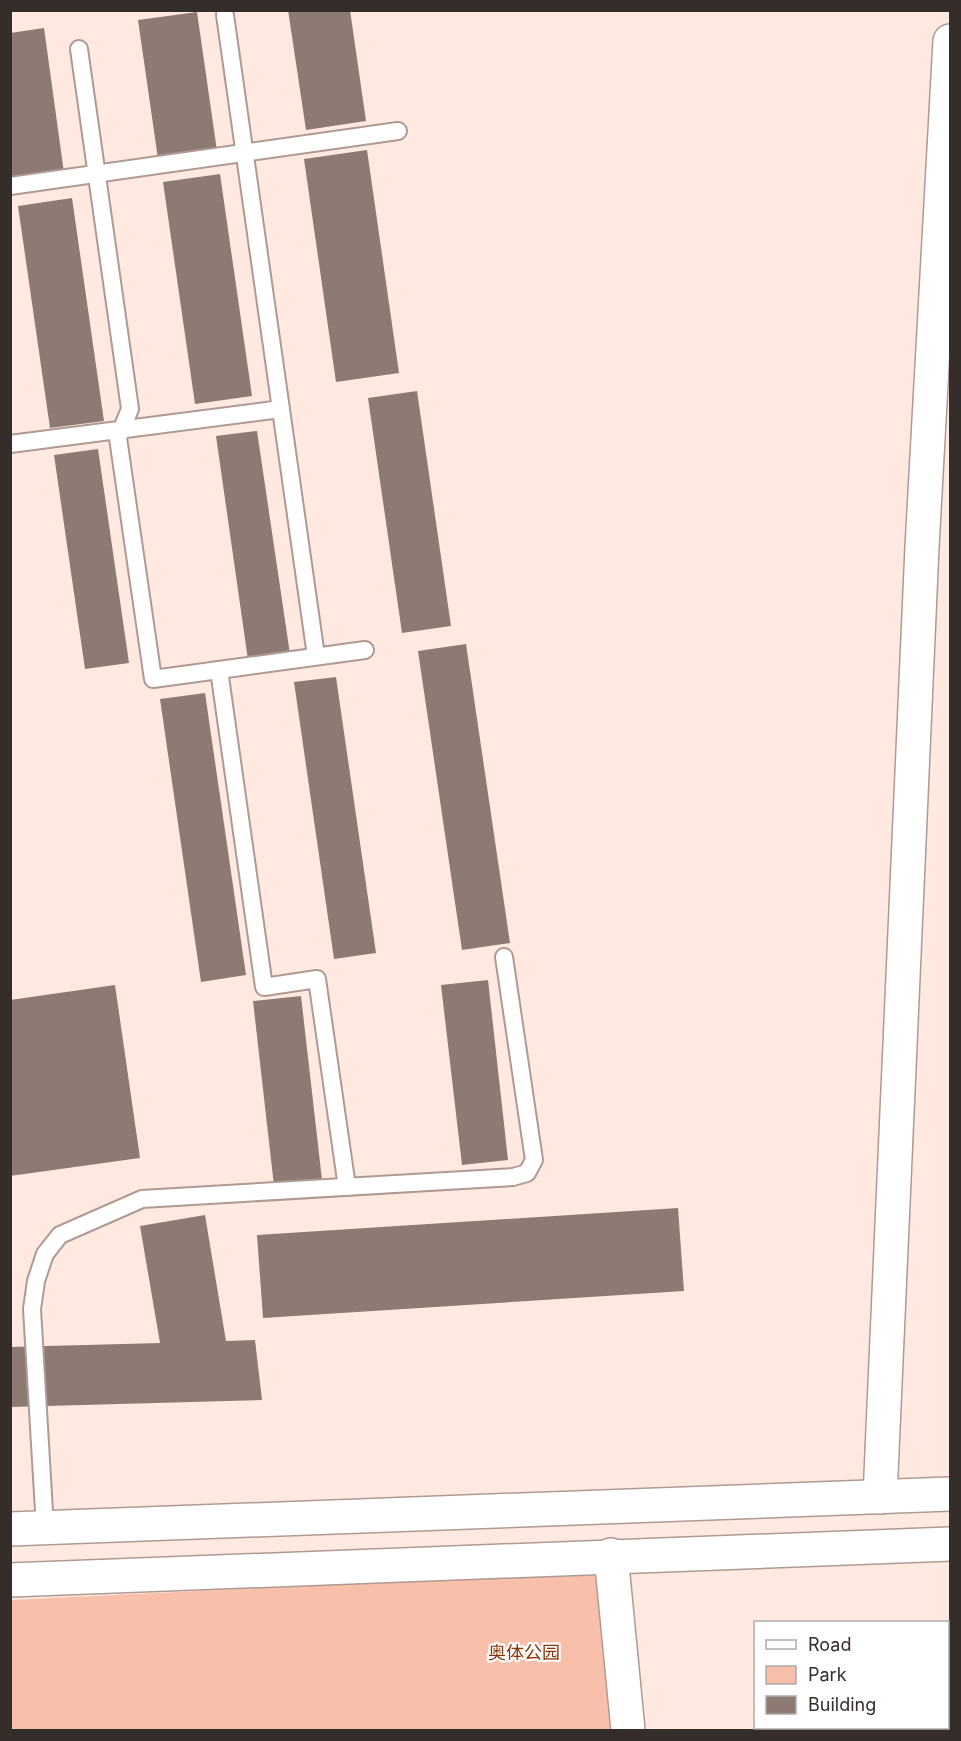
<svg xmlns="http://www.w3.org/2000/svg" width="961" height="1741" viewBox="0 0 961 1741" font-family="Inter,'Noto Sans SC',sans-serif">
<style>
.green{fill:#f8c0aa}
.building{fill:#8d7a73}
.lines{fill:none;stroke-linecap:round;stroke-linejoin:round}
.service-casing{stroke:#ae9a92;stroke-width:20}
.minor-casing{stroke:#ae9a92;stroke-width:36}
.tertiary-casing{stroke:#ae9a92;stroke-width:36}
.primary-casing{stroke:#ae9a92;stroke-width:36}
.service{stroke:#fff;stroke-width:16}
.minor{stroke:#fff;stroke-width:33}
.tertiary{stroke:#fff;stroke-width:33}
.primary{stroke:#fff;stroke-width:33}
.labels{text-anchor:middle;stroke-width:4.5;stroke-linejoin:round;paint-order:stroke}
.park-label{font-size:18px;fill:#883306;stroke:#fff}
</style>
<rect width="100%" height="100%" fill="#ffe9e1"/>
<polygon class="green" points="595,1572 610,1730 11,1730 10,1600"/>
<g class="building">
<polygon points="288,10 350,10 366,121 306,130"/>
<polygon points="197,12 217,151 158,159 138,20"/>
<polygon points="44,28 64,173 10,180 10,33"/>
<polygon points="367,150 399,373 336,382 304,159"/>
<polygon points="220,174 252,396 195,404 163,182"/>
<polygon points="72,198 104,421 50,428 18,206"/>
<polygon points="417,391 451,626 402,633 368,398"/>
<polygon points="257,431 290,654 248,660 216,436"/>
<polygon points="98,449 129,663 85,669 54,455"/>
<polygon points="466,644 510,943 462,950 418,651"/>
<polygon points="336,677 376,953 334,959 294,682"/>
<polygon points="205,693 246,975 201,982 160,699"/>
<polygon points="488,980 508,1160 462,1165 441,985"/>
<polygon points="115,985 140,1158 10,1176 10,1000"/>
<polygon points="301,996 322,1180 274,1186 253,1001"/>
<polygon points="678,1208 684,1291 263,1318 257,1235"/>
<polygon points="205,1215 226,1341 255,1340 262,1400 10,1407 10,1347 160,1343 140,1226"/>
</g>
<g class="lines">
<g class="service-casing">
<g id="service">
<polyline points="225,15 316,656"/>
<polyline points="79,49 130,409 118,438 153,679 219,670"/>
<polyline points="10,186 398,131"/>
<polyline points="10,444 281,409"/>
<polyline points="347,1187 317,979 264,987 219,670 365,650"/>
<polyline points="45,1528 32,1309 36,1281 45,1254 60,1235 142,1199 513,1177 527,1173 534,1160 504,957"/>
</g>
</g>
<g class="minor-casing">
<polyline id="minor" points="880,1497 922,547 950,41"/>
</g>
<g class="tertiary-casing">
<polyline id="tertiary" points="611,1555 628,1730"/>
</g>
<g class="primary-casing">
<g id="primary">
<polyline points="10,1529 950,1494"/>
<polyline points="10,1580 950,1544"/>
</g>
</g>
<use href="#service" class="service"/>
<use href="#minor" class="minor"/>
<use href="#tertiary" class="tertiary"/>
<use href="#primary" class="primary"/>
</g>
<g class="labels">
<g class="park-label">
<text x="524" y="1659">奥体公园</text>
</g>
</g>
<rect width="961" height="1741" fill="none" stroke="#352d29" stroke-width="24"/>
<rect x="754" y="1621" width="195" height="108" fill="#ffffff" stroke="#aeaba9" stroke-width="1.5"/>
<rect x="766" y="1640" width="30" height="9" fill="#ffffff" stroke="#aeaba9" stroke-width="1.5"/>
<text x="808" y="1651" font-size="18" fill="#352d29">Road</text>
<rect x="766" y="1666" width="30" height="18" fill="#f8c0aa" stroke="#aeaba9" stroke-width="1.5"/>
<text x="808" y="1681" font-size="18" fill="#352d29">Park</text>
<rect x="766" y="1696" width="30" height="18" fill="#8d7a73" stroke="#aeaba9" stroke-width="1.5"/>
<text x="808" y="1711" font-size="18" fill="#352d29">Building</text>
</svg>
